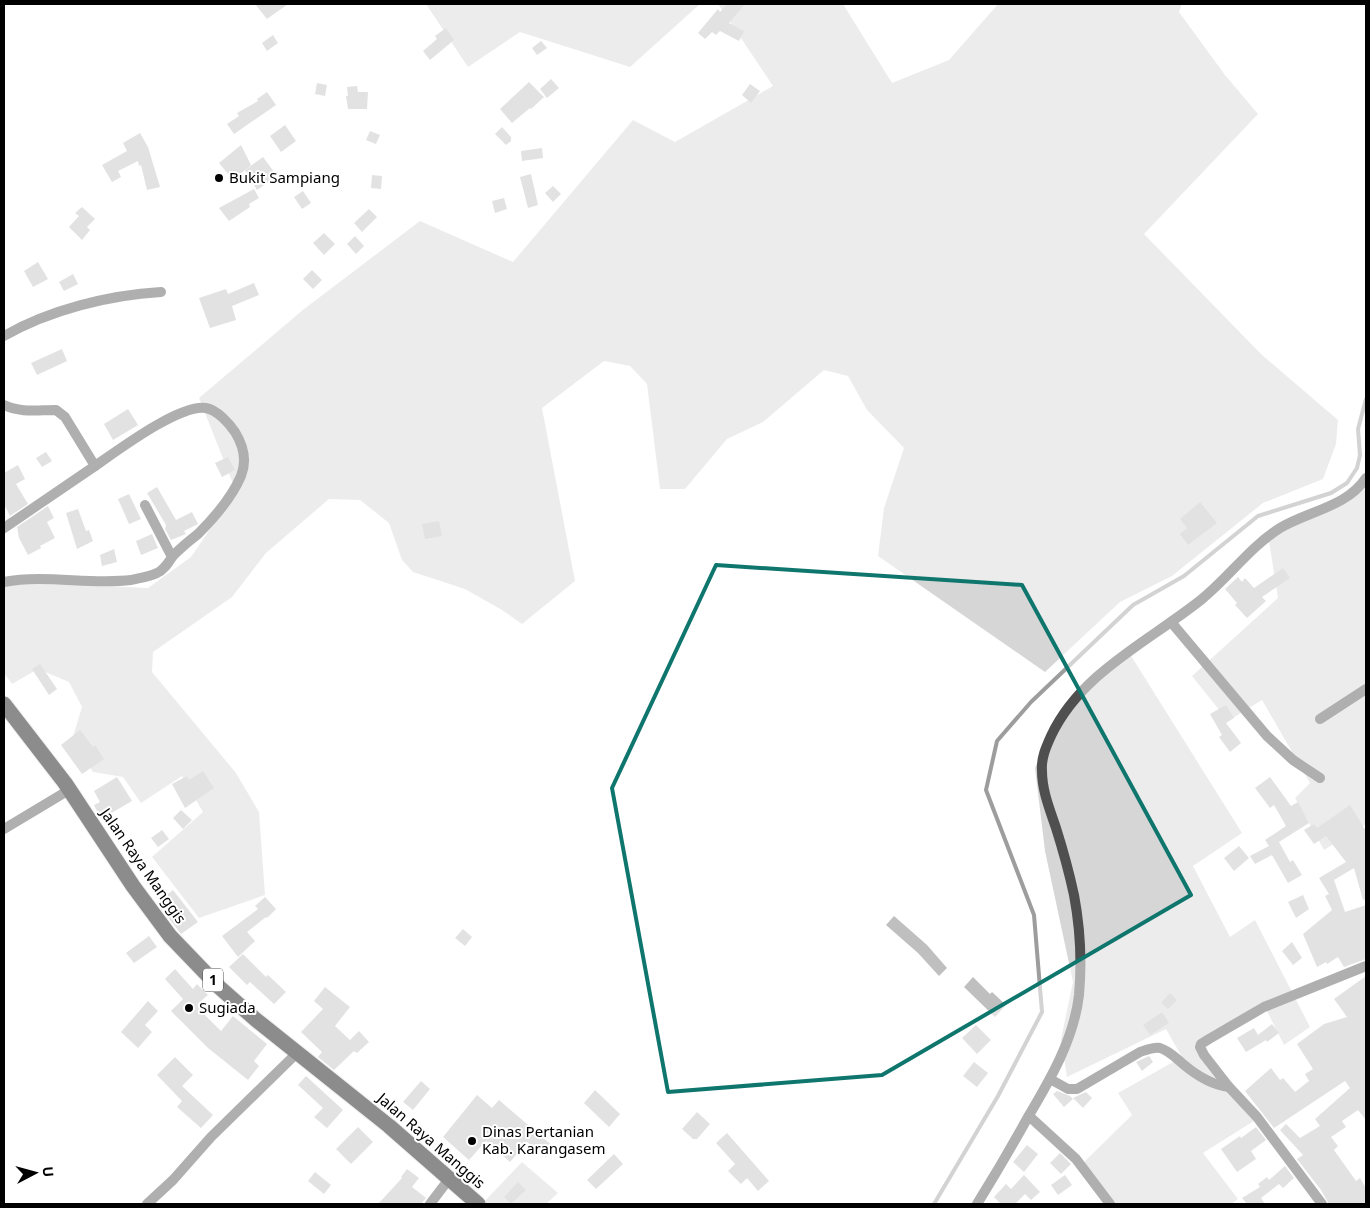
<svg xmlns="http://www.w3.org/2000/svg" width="1370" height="1208" viewBox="0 0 1370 1208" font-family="'Noto Sans',sans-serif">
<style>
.green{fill:#d6d6d6}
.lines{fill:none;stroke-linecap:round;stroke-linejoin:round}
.stream{stroke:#9d9d9d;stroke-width:4}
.building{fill:#bfbfbf}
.highway-casing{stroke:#dbdbdb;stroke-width:17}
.street{stroke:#4f4f4f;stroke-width:10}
.highway{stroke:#000;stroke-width:15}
.marked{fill:none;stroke:#0f766e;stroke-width:4;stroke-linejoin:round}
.poi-dot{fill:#000;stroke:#fff;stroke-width:2}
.labels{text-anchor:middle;stroke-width:4;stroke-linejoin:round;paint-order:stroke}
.shield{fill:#fff;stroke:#4c4c4c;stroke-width:1}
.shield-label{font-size:14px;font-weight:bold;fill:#000}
.poi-label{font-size:15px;fill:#000;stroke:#fff;text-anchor:start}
.street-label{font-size:15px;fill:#000;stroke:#fff}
</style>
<rect width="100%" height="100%" fill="#fff"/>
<g class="green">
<polygon points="426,4 700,4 630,67 520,32 468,67"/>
<polygon points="718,4 843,4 892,83 949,60 998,4 1182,4 1179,12 1225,75 1258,114 1144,234 1261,354 1338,420 1336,444 1323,479 1263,503 1172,576 1120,602 1045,672 878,556 884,508 904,448 867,410 848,376 824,370 763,422 727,439 685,489 660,489 647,384 630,366 604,361 542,408 575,581 522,624 502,610 465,589 413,572 402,560 389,523 360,500 329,499 266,553 232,597 153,652 152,672 236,773 259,812 265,895 199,918 152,857 203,812 182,776 141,803 123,777 93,772 72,740 82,707 69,682 38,669 12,684 4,673 4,583 43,583 148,588 191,557 236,491 199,398 304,309 420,221 513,262 633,120 675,142 773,86"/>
<polygon points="1360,478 1366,492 1366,824 1324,850 1295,798 1310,783 1262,700 1228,721 1192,676 1278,598 1268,535 1335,503"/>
<polygon points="1128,651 1242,833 1193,866 1230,937 1255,920 1310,1027 1284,1045 1266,1009 1204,1046 1257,1119 1203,1153 1238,1199 1231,1204 1106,1204 1084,1162 1132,1115 1118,1093 1182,1057 1166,1029 1067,1077 1061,1039 1073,982 1045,851 1035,768 1045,744 1062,711"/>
<polygon points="522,1162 558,1193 546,1204 482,1204"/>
</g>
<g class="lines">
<polyline class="stream" points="934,1204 998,1096 1042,1012 1034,915 986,790 997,741 1031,702 1133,605 1184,576 1258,516 1331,493 1347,483 1357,468 1360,455 1358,429 1366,399"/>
</g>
<g class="building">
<polygon points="255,4 288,4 267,19"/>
<polygon points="727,4 745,4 729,23 744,31 739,41 720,31 716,35 712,32 705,39 698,33 718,9 720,12"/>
<polygon points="446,28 454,40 430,60 423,51 437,39 435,36"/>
<polygon points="273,35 278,43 267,51 262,43"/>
<polygon points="541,41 547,48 537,55 532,48"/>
<polygon points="551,79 559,88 547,98 540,89"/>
<polygon points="529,82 544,97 531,109 530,108 512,123 500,109"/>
<polygon points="317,83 327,85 325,96 315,94"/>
<polygon points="750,84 760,91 751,103 742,95"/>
<polygon points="357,86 358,92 368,92 367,109 348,109 346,96 348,96 347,87"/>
<polygon points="267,92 276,105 234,134 227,124 239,116 237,113 258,101 257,99"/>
<polygon points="285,125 296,141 281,152 270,136"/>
<polygon points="502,127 511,137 511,141 506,145 495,134"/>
<polygon points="370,131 380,135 376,144 366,140"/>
<polygon points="140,133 148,147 160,187 147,190 141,165 139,166 138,161 118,171 121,177 112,182 102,165 127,151 123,143"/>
<polygon points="241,145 251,165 233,180 219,163"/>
<polygon points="542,148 543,158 522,161 521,151"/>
<polygon points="263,157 277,176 257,190 245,170"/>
<polygon points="531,174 538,205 528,208 520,177"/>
<polygon points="372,175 382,176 381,189 371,188"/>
<polygon points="553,186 561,194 553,202 545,193"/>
<polygon points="254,189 259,198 249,204 250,207 229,221 219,208"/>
<polygon points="303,191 311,203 302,209 294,197"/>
<polygon points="504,198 507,209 495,213 492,201"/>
<polygon points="82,207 95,219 87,227 90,230 82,240 69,227 79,216 75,213"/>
<polygon points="369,209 377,217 362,232 354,223"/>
<polygon points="324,233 335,244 324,255 313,243"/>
<polygon points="355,236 364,246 356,254 347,244"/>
<polygon points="38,262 48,279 33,287 24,271"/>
<polygon points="312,270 322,280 313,289 303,279"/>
<polygon points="73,274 78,284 64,291 59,282"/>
<polygon points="254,283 259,295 232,306 236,320 210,328 199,298 226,289 228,294"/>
<polygon points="62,349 67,361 37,375 31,363"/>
<polygon points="128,409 138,425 113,440 104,424"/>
<polygon points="46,452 52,461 42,467 36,458"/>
<polygon points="228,457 235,470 222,477 215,463"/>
<polygon points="18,465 25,479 16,484 28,504 10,516 4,504 4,473"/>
<polygon points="157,487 176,520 192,512 198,524 184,531 186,534 171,540 165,529 166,525 147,493"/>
<polygon points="129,494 141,519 129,524 118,499"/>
<polygon points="1200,502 1217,523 1188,545 1180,534 1187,528 1180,519"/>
<polygon points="48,506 54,518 47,522 55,538 40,546 41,548 28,555 19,538 17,527"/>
<polygon points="78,509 86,531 89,530 93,541 77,549 66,513"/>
<polygon points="439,521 442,536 425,539 422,524"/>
<polygon points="152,534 158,548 141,555 136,541"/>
<polygon points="114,549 117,562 102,566 100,555"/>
<polygon points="1283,568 1290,578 1262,597 1266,601 1247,618 1235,605 1237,603 1225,589 1238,577 1242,582 1245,578 1254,588"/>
<polygon points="40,664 57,689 49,695 32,669"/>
<polygon points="1226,705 1234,718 1226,723 1241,743 1230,752 1219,737 1222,735 1210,714"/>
<polygon points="80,730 93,747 95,745 104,759 82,774 61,745"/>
<polygon points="203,771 214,788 185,808 172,784 187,776 189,780"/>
<polygon points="117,777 132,801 101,819 94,805 100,802 94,791"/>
<polygon points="1270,777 1291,806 1298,802 1309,823 1279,842 1290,862 1293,860 1302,875 1288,883 1272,855 1255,864 1250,856 1269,846 1265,840 1286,826 1274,805 1270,808 1255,788"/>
<polygon points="1350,805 1366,831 1366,899 1363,900 1354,868 1334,880 1345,912 1366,905 1366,959 1344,967 1338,957 1327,964 1326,962 1317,967 1303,934 1332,910 1325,896 1329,894 1319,878 1346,862 1326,836 1314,844 1304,830 1314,824 1317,828"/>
<polygon points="181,810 192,820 183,829 173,818"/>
<polygon points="162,830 169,839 158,847 151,838"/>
<polygon points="1239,846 1249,858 1234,871 1224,858"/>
<polygon points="173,890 198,922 181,934 157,903"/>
<polygon points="1303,895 1309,909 1296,918 1288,902"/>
<polygon points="265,897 276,909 267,918 266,917 247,932 255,941 238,957 222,936 258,909 255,906"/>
<polygon points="894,916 927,945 947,968 939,976 918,953 886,925"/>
<polygon points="463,929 472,937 465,946 455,938"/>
<polygon points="149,936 157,947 134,963 126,953"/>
<polygon points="1292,942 1302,958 1293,965 1282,951"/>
<polygon points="243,954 266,977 268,975 286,992 274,1004 250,982 247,985 229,967"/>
<polygon points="175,969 193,989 197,984 208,995 201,1001 206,1005 201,1011 221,1031 233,1016 267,1044 254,1061 259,1066 248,1080 208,1048 171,1011 183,999 165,979"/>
<polygon points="1366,976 1366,1120 1358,1110 1342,1121 1346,1127 1331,1137 1338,1146 1334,1150 1356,1181 1360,1178 1366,1188 1366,1204 1329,1204 1321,1190 1297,1159 1303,1155 1280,1130 1286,1124 1300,1138 1320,1126 1315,1119 1350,1088 1345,1081 1274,1128 1245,1091 1271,1068 1280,1080 1283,1078 1295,1092 1309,1081 1305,1074 1313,1069 1297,1044 1324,1024 1347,1017 1334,999"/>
<polygon points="973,977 990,994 992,992 1006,1005 995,1017 964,987"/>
<polygon points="325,987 350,1007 335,1026 350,1040 359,1031 369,1042 357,1053 354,1051 334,1070 318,1057 322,1052 301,1032 323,1009 314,1001"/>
<polygon points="1170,993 1177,1000 1168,1009 1161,1003"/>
<polygon points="148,1001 158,1011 145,1025 152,1032 138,1048 121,1032"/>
<polygon points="1162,1012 1169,1023 1150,1035 1143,1025"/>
<polygon points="1272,1024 1279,1033 1267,1042 1266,1040 1246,1052 1237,1038 1254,1028 1258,1035"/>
<polygon points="976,1025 991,1040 977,1054 962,1038"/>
<polygon points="1149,1056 1153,1062 1142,1071 1136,1062"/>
<polygon points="175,1057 193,1075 182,1086 213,1115 201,1128 177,1107 182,1101 157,1075"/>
<polygon points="974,1062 988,1073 977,1087 963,1076"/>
<polygon points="306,1076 343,1110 327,1128 314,1117 323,1108 298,1085"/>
<polygon points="421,1081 430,1089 413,1110 403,1102"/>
<polygon points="595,1090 620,1114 609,1127 584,1103"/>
<polygon points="1057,1091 1070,1096 1073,1099 1064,1107 1053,1094"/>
<polygon points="1086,1092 1092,1098 1083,1108 1073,1098"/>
<polygon points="477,1095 492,1108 499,1100 554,1147 546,1157 527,1142 510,1162 486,1141 469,1160 443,1137"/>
<polygon points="697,1112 710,1124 697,1139 693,1139 682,1129"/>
<polygon points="358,1127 373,1142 351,1164 336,1149"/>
<polygon points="1256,1127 1266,1140 1251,1151 1256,1159 1237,1172 1221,1149 1240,1136 1241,1138"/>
<polygon points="727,1133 769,1181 758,1191 747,1178 741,1184 728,1171 735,1164 716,1143"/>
<polygon points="1027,1145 1038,1154 1024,1172 1013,1162"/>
<polygon points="1060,1153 1071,1164 1061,1174 1050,1163"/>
<polygon points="614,1154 623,1164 596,1189 587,1180"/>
<polygon points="1285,1166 1294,1178 1283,1188 1279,1184 1261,1198 1265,1204 1247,1204 1242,1198 1260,1187 1258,1184 1267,1177 1269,1180"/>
<polygon points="407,1169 419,1178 412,1187 426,1198 421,1204 378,1204 402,1178 401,1177"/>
<polygon points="315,1172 331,1185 324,1194 308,1181"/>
<polygon points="1024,1175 1040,1192 1031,1200 1025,1194 1015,1204 1001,1204 994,1197 1006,1184 1011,1189"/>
<polygon points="1065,1175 1072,1185 1058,1195 1051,1185"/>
<polygon points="518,1182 526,1190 511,1204 504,1197"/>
</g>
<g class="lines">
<g class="highway-casing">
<polyline id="highway" points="4,704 65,783 133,886 170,936 219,987 255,1019 389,1126 478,1204"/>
</g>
<g class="street">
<path d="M4,336C49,310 109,295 161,292"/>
<path d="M4,405C21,413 37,410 56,410L65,417L95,466L4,528"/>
<path d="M95,466C117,451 179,404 206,408C217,410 229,423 235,432C243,445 247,461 241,476C232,497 214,518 198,534C189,541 180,548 172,557"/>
<path d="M4,582C45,574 89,585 131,580C139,578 149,577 157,573C164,570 168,563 172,557L145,505"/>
<polyline points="1171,622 1267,736 1293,760 1320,778"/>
<polyline points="1320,719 1366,689"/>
<polyline points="4,829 69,790"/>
<path d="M1050,1079L1068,1089H1077L1140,1052C1146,1050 1153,1047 1160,1048C1168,1050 1176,1058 1183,1064C1196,1075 1211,1085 1229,1087"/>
<polyline points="1029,1116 1076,1159 1110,1204"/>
<polyline points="147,1204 173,1180 211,1137 297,1053"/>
<polyline points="430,1204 449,1179"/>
<path d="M977,1204C995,1175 1012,1146 1028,1117C1050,1080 1074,1039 1079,995C1082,962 1080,927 1074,895C1069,872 1063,850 1056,828C1050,810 1042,791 1042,771C1041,758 1046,747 1051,736C1081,672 1150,641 1202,599C1229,577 1250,547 1280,528C1308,511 1347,507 1366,478"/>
<polyline points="1322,1204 1257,1117 1229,1087 1204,1055 1200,1047 1201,1044 1209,1039 1264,1007 1366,966"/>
</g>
<use href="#highway" class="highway"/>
</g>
<path d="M0 0H1370V1208H0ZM716,565L1022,585L1191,895L882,1075L668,1092L612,788Z" fill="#fff" fill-opacity=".55" fill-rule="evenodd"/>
<path class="marked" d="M716,565L1022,585L1191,895L882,1075L668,1092L612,788Z"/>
<g class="poi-dot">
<circle cx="219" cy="178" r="5"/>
<circle cx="189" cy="1008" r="5"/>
<circle cx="472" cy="1141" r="5"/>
</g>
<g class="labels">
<rect class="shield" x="203" y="968.5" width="20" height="23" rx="4"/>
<g class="shield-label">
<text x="213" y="985">1</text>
</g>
<g class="poi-label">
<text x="229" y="183">Bukit Sampiang</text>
<text x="199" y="1013">Sugiada</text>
<text x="482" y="1137">Dinas Pertanian<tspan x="482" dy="17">Kab. Karangasem</tspan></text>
</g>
<g class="street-label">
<text transform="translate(143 866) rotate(55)" y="5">Jalan Raya Manggis</text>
<text transform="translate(431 1141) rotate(41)" y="5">Jalan Raya Manggis</text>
</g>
</g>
<rect width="1370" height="1208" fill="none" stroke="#000000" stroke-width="10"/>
<g transform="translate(35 1173) rotate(84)" stroke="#ffffff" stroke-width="4" paint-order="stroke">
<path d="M0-4L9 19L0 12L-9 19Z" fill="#000000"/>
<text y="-8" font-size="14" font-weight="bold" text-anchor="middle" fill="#000000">U</text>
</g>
</svg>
